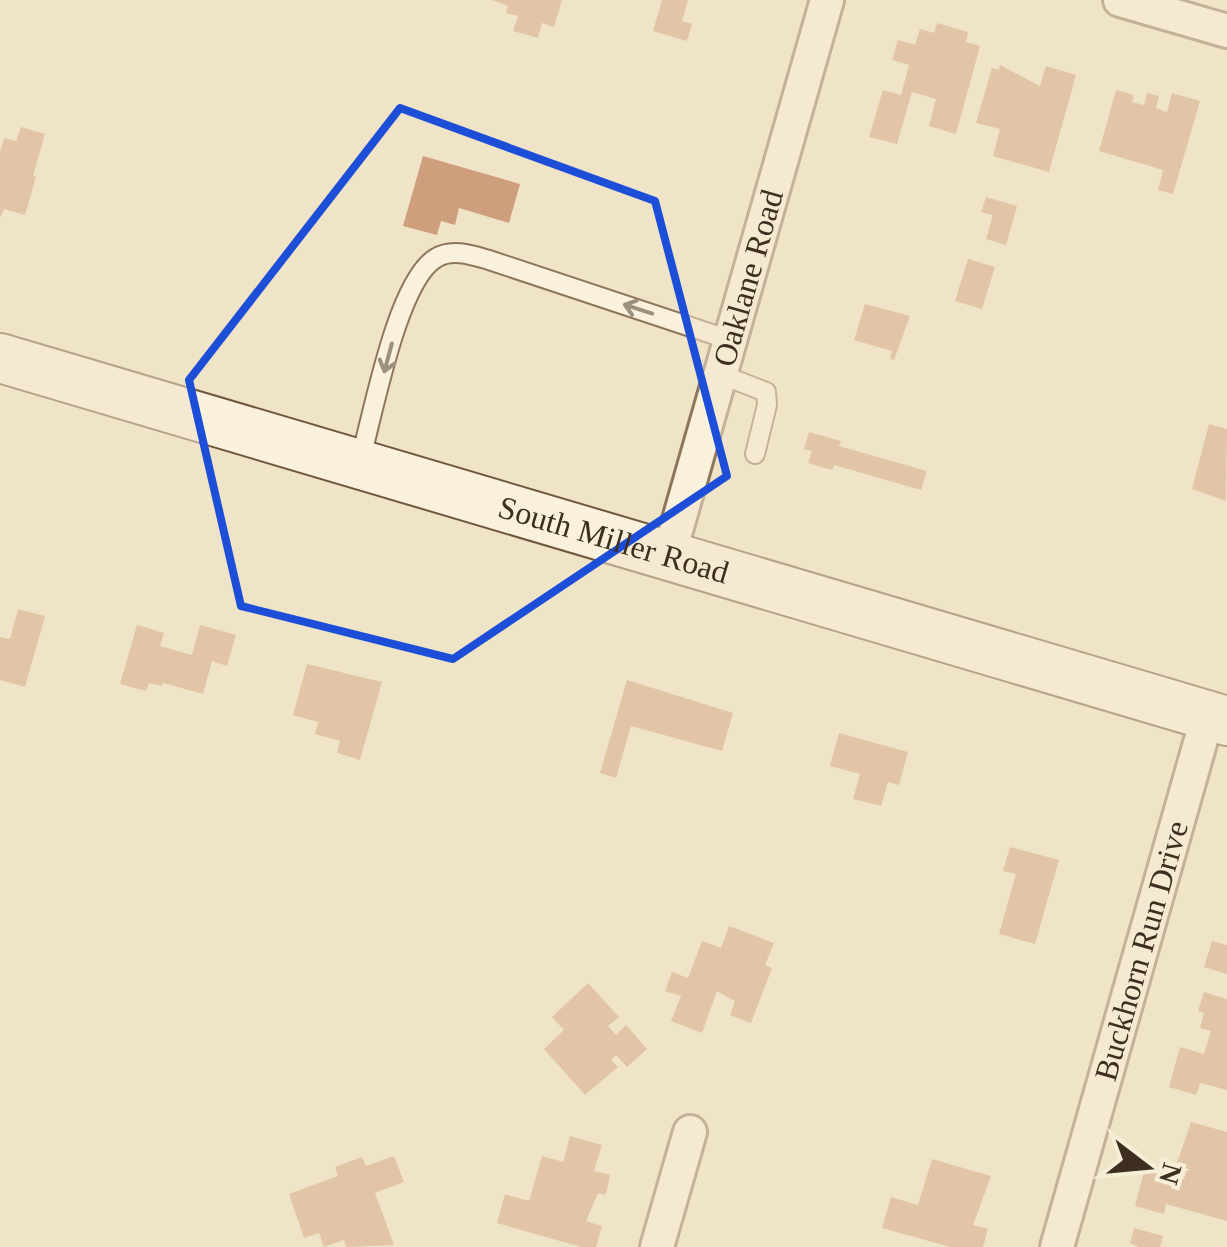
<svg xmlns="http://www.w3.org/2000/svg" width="1227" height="1247" viewBox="0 0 1227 1247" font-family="Georgia,serif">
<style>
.building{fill:#cf9f7d}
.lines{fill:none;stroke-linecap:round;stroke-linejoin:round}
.lane-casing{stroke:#8d765c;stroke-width:22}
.street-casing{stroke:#8d765c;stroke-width:38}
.secondary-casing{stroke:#6f573f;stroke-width:52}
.lane{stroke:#faf1dc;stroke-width:18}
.street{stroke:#faf1dc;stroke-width:32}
.secondary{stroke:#faf1dc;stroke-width:48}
.oneway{stroke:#9c907e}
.marked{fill:none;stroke:#1d4ed8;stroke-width:8;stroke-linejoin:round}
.labels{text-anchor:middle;stroke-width:8;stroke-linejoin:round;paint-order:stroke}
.street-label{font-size:32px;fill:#3d2e20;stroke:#f7eed8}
</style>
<rect width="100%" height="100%" fill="#f0e4c8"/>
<g class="building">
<polygon points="492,0 562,0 554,27 542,23 538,38 513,31 518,16 506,13 508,6"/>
<polygon points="662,0 688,0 682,21 692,24 687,41 653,31"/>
<polygon points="937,23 968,32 966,42 980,46 956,134 929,126 936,99 912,92 897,144 869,137 883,90 901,95 909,65 892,60 898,40 915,45 920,29 934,33"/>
<polygon points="1000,65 1040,86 1046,66 1076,75 1049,172 993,156 1000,129 976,123 992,68 999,70"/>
<polygon points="1116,90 1134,95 1132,102 1144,105 1147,93 1159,96 1156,108 1167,112 1172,93 1200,101 1173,194 1158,190 1163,170 1099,151"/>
<polygon points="21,127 45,134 33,176 36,177 25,215 4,209 0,218 0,152 4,138 16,141"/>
<polygon points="423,156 520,184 509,223 459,208 455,225 441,221 437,235 403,226"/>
<polygon points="986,197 1017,206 1006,245 986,239 993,215 981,212"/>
<polygon points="968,259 995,267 982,309 955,301"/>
<polygon points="865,304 910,316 894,360 890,359 892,351 854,340"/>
<polygon points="1209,424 1227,429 1226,501 1192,489"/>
<polygon points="809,432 841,441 839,446 927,471 921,490 834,465 832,470 808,463 812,451 804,449"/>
<polygon points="18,609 45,616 25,687 0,680 0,637 10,639"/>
<polygon points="137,625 164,633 160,646 192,655 200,625 236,635 227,666 212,661 203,694 163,683 162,686 149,683 146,691 120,684"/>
<polygon points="307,664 382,682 360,760 337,753 340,741 315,734 318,722 293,715"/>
<polygon points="627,680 733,713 722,751 631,726 616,778 600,773"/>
<polygon points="839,733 908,752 899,785 888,782 881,806 853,799 860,774 830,766"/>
<polygon points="1010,847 1059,860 1035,944 999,934 1016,874 1003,871"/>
<polygon points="729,926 774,943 765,965 772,968 751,1023 730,1015 735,1001 717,991 702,1033 671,1021 681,996 665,991 672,972 688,978 702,941 721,948"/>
<polygon points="1212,941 1227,945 1227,974 1204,967"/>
<polygon points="588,983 619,1017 608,1026 616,1035 626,1025 647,1049 627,1067 616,1055 611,1060 618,1067 585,1095 544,1049 564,1030 552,1017"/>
<polygon points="1204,992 1227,999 1227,1090 1200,1083 1196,1095 1169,1087 1180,1047 1204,1054 1211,1031 1200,1028 1204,1013 1198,1011"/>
<polygon points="1191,1122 1227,1132 1227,1221 1166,1204 1164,1214 1135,1206 1145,1168 1184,1179 1187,1169 1176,1166"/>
<polygon points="570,1136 602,1145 594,1171 610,1175 607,1190 605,1195 598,1193 586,1221 602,1226 596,1247 581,1247 497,1223 505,1194 529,1201 542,1156 563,1162"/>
<polygon points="394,1156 404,1182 375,1193 394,1245 346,1247 344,1240 324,1247 319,1233 304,1238 289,1194 338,1176 335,1167 362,1157 366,1166"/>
<polygon points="932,1159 991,1176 973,1225 988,1229 983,1247 950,1247 882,1228 891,1197 918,1205"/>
<polygon points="1134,1228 1163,1236 1160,1247 1138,1247 1130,1243"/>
</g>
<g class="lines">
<g class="lane-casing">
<g id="lane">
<polyline points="720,374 766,392 767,405 755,454"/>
<path d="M360,461C373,415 397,281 436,258C452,248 472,255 489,260L730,340"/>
</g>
</g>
<g class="street-casing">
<g id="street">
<polyline points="1120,0 1227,31"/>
<path id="s1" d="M669,555L827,0"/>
<polyline points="657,1247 690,1132"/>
<path id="s2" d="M1057,1247L1208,715"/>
</g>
</g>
<g class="secondary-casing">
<g id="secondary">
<path id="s3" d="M0,358L1227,721"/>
</g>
</g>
<use href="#lane" class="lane"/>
<use href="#street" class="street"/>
<use href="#secondary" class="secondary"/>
</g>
<defs><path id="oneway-shaft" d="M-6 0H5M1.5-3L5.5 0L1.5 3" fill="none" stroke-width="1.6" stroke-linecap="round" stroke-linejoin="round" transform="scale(2.5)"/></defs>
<g class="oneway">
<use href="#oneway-shaft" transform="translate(638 309) rotate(-162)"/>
<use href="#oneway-shaft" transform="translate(388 358) rotate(105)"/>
</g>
<path d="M0 0H1227V1247H0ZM400,108L655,201L727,476L453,659L241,606L189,380Z" fill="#f0e4c8" fill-opacity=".55" fill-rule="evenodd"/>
<path class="marked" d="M400,108L655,201L727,476L453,659L241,606L189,380Z"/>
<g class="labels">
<g class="street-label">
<text dy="11" stroke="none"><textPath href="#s1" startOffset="288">Oaklane Road</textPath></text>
<text dy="11" stroke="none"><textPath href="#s3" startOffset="640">South Miller Road</textPath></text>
<text dy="11" stroke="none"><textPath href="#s2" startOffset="308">Buckhorn Run Drive</textPath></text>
</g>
</g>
<g transform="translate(1147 1167) rotate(106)" stroke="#f7eed8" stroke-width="8" paint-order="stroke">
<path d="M0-8L18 38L0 25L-18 38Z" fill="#3d2e20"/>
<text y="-15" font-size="28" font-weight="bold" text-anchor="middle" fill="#3d2e20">N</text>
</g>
</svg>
